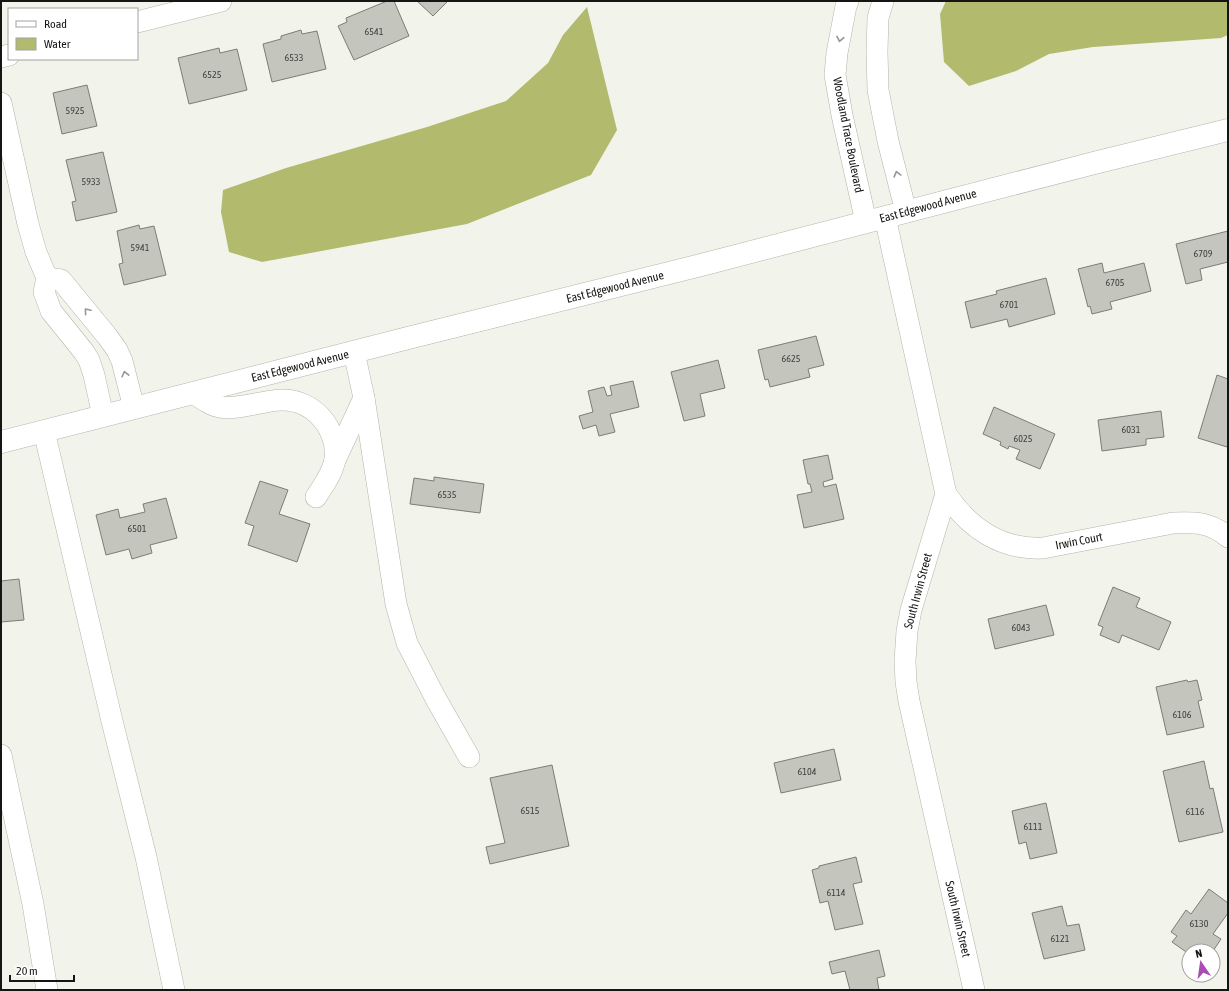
<svg xmlns="http://www.w3.org/2000/svg" width="1229" height="991" viewBox="0 0 1229 991" font-family="'Asap Condensed',sans-serif">
<style>
.water{fill:#b2ba6d}
.building{fill:#c4c6bd;stroke:#7c7d75}
.lines{fill:none;stroke-linecap:round;stroke-linejoin:round}
.minor-casing{stroke:#b3b4ab;stroke-width:22}
.major-casing{stroke:#b3b4ab;stroke-width:23}
.minor{stroke:#fff;stroke-width:21}
.major{stroke:#fff;stroke-width:22}
.oneway{stroke:#969695}
.labels{text-anchor:middle;stroke-width:3;stroke-linejoin:round;paint-order:stroke}
.number-label{font-size:10px;fill:#41423e}
.street-label{font-size:12px;fill:#151613;stroke:#fff}
</style>
<rect width="100%" height="100%" fill="#f2f4eb"/>
<g class="water">
<polygon points="946,1 1228,1 1228,35 1221,38 1093,47 1049,54 1016,71 969,86 944,62 940,14"/>
<polygon points="587,7 617,130 591,175 467,224 262,262 229,252 221,212 223,190 286,168 427,127 506,101 548,63 563,35"/>
</g>
<g class="building">
<polygon points="387,1 394,1 409,36 354,60 338,26 347,22 346,18"/>
<polygon points="417,1 448,1 433,16"/>
<polygon points="301,30 302,34 317,31 326,69 272,82 263,44 281,39 281,36"/>
<polygon points="219,48 220,53 237,49 247,90 189,104 178,58"/>
<polygon points="87,85 97,126 62,134 53,93"/>
<polygon points="103,152 117,212 76,221 72,202 76,201 66,160"/>
<polygon points="139,225 140,229 154,226 166,275 124,285 119,264 123,263 117,231"/>
<polygon points="1228,231 1228,262 1200,269 1202,280 1186,284 1176,244"/>
<polygon points="1102,263 1104,273 1144,263 1151,291 1110,302 1112,309 1092,314 1090,306 1088,307 1078,269"/>
<polygon points="1046,278 1055,314 1009,327 1007,319 971,328 965,302 997,294 996,291"/>
<polygon points="816,336 824,365 808,369 810,377 770,387 768,379 765,380 758,350"/>
<polygon points="718,360 725,388 700,394 705,416 684,421 671,372"/>
<polygon points="1217,375 1228,379 1228,443 1227,447 1198,438"/>
<polygon points="633,381 639,407 610,414 615,432 599,436 596,425 583,429 579,416 593,412 588,391 604,387 607,396 612,395 610,386"/>
<polygon points="994,407 1055,434 1040,469 1016,459 1020,450 1009,446 1008,449 1000,445 1001,442 983,434"/>
<polygon points="1161,411 1164,437 1146,439 1146,445 1102,451 1098,420"/>
<polygon points="828,455 833,479 823,482 824,487 836,484 844,519 804,528 797,495 812,492 810,484 808,484 803,460"/>
<polygon points="434,477 484,484 480,513 410,504 414,478 434,481"/>
<polygon points="260,481 288,490 279,514 310,524 297,562 248,545 254,526 245,523"/>
<polygon points="166,498 177,538 150,545 152,553 132,559 129,549 106,555 96,515 118,509 120,518 145,512 143,504"/>
<polygon points="19,579 24,620 1,622 1,581"/>
<polygon points="1113,587 1140,598 1136,607 1171,622 1159,650 1122,635 1119,643 1100,635 1103,627 1098,625"/>
<polygon points="1046,605 1054,635 995,649 988,619"/>
<polygon points="1187,680 1188,682 1197,680 1202,700 1198,701 1204,727 1167,735 1156,687"/>
<polygon points="834,749 841,780 781,793 774,763"/>
<polygon points="1204,761 1210,789 1213,788 1223,832 1179,842 1163,771"/>
<polygon points="552,765 569,846 490,864 486,847 505,843 490,778"/>
<polygon points="1046,803 1057,853 1030,859 1026,842 1019,844 1012,811"/>
<polygon points="856,857 862,882 853,884 863,924 835,930 828,901 820,903 812,870 819,868 819,866"/>
<polygon points="1209,889 1228,903 1228,913 1213,934 1221,939 1213,951 1189,951 1189,954 1172,942 1177,936 1171,932 1186,910 1191,914"/>
<polygon points="1062,906 1067,926 1079,924 1085,950 1044,959 1032,913"/>
<polygon points="879,950 885,976 877,978 879,990 850,990 845,971 832,974 829,962"/>
</g>
<g class="lines">
<g class="minor-casing">
<g id="minor">
<polyline points="848,1 846,6 837,53 835,75 842,115 866,222"/>
<polyline points="883,1 878,18 877,51 878,90 888,141 906,212"/>
<polyline points="137,22 221,1"/>
<polyline points="1,57 9,55"/>
<polyline points="1,103 28,224 36,252 47,278 44,292 51,311 84,352 89,360 94,375 103,416"/>
<polyline points="885,217 946,494 911,610 907,631 905,661 906,682 909,701 974,990"/>
<polyline points="47,278 61,280 107,336 117,350 122,361 134,408"/>
<path d="M193,393C201,398 211,406 220,407C240,410 260,401 281,400C313,399 338,428 335,459C333,473 323,486 316,497"/>
<polyline points="364,398 396,604 407,643 436,699 469,757"/>
<polyline points="44,431 112,721 146,857 174,990"/>
<polyline points="335,460 364,398 354,352"/>
<path d="M946,494C969,528 1001,550 1043,548L1173,523C1195,522 1210,522 1228,537"/>
<polyline points="1,755 33,904 47,990"/>
</g>
</g>
<g class="major-casing">
<polyline id="major" points="1,442 412,337 705,264 1094,163 1228,130"/>
</g>
<use href="#minor" class="minor"/>
<use href="#major" class="major"/>
</g>
<defs><path id="oneway-chevron" d="M-2-3.5L2.5 0L-2 3.5" fill="none" stroke-width="1.6" stroke-linecap="round" stroke-linejoin="round"/></defs>
<g class="oneway">
<use href="#oneway-chevron" transform="translate(840 39) rotate(101)"/>
<use href="#oneway-chevron" transform="translate(897 174) rotate(-105)"/>
<use href="#oneway-chevron" transform="translate(87 311) rotate(-130)"/>
<use href="#oneway-chevron" transform="translate(125 374) rotate(-104)"/>
</g>
<g class="labels">
<g class="number-label">
<text x="374" y="35">6541</text>
<text x="294" y="61">6533</text>
<text x="212" y="78">6525</text>
<text x="75" y="114">5925</text>
<text x="91" y="185">5933</text>
<text x="140" y="251">5941</text>
<text x="1203" y="257">6709</text>
<text x="1115" y="286">6705</text>
<text x="1009" y="308">6701</text>
<text x="791" y="362">6625</text>
<text x="1131" y="433">6031</text>
<text x="1023" y="442">6025</text>
<text x="447" y="498">6535</text>
<text x="137" y="532">6501</text>
<text x="1021" y="631">6043</text>
<text x="1182" y="718">6106</text>
<text x="807" y="775">6104</text>
<text x="530" y="814">6515</text>
<text x="1195" y="815">6116</text>
<text x="1033" y="830">6111</text>
<text x="836" y="896">6114</text>
<text x="1199" y="927">6130</text>
<text x="1060" y="942">6121</text>
</g>
<g class="street-label">
<text transform="translate(848 135) rotate(79)" y="4">Woodland Trace Boulevard</text>
<text transform="translate(928 206) rotate(-15)" y="4">East Edgewood Avenue</text>
<text transform="translate(615 287) rotate(-14)" y="4">East Edgewood Avenue</text>
<text transform="translate(300 366) rotate(-14)" y="4">East Edgewood Avenue</text>
<text transform="translate(1079 541) rotate(-11)" y="4">Irwin Court</text>
<text transform="translate(918 591) rotate(-75)" y="4">South Irwin Street</text>
<text transform="translate(958 919) rotate(77)" y="4">South Irwin Street</text>
</g>
</g>
<rect width="1229" height="991" fill="none" stroke="#151613" stroke-width="4"/>
<rect x="8" y="8" width="130" height="52" fill="#ffffff" stroke="#a1a2a1"/>
<rect x="16" y="21" width="20" height="6" fill="#ffffff" stroke="#a1a2a1"/>
<text x="44" y="28" font-size="12" fill="#151613">Road</text>
<rect x="16" y="38" width="20" height="12" fill="#b2ba6d" stroke="#a1a2a1"/>
<text x="44" y="48" font-size="12" fill="#151613">Water</text>
<g transform="translate(1201 963) rotate(347)"><circle r="19" fill="#ffffff" stroke="#a1a2a1"/>
<path d="M0-3L7 15L0 10L-7 15Z" fill="#ab4cb5"/>
<text y="-6" font-size="11" font-weight="bold" text-anchor="middle" fill="#151613">N</text>
</g>
<path d="M10 975v6h64v-6" fill="none" stroke="#151613" stroke-width="2"/>
<text x="16" y="975" font-size="12" fill="#151613" stroke="#ffffff" stroke-width="3" paint-order="stroke">20 m</text>
</svg>
